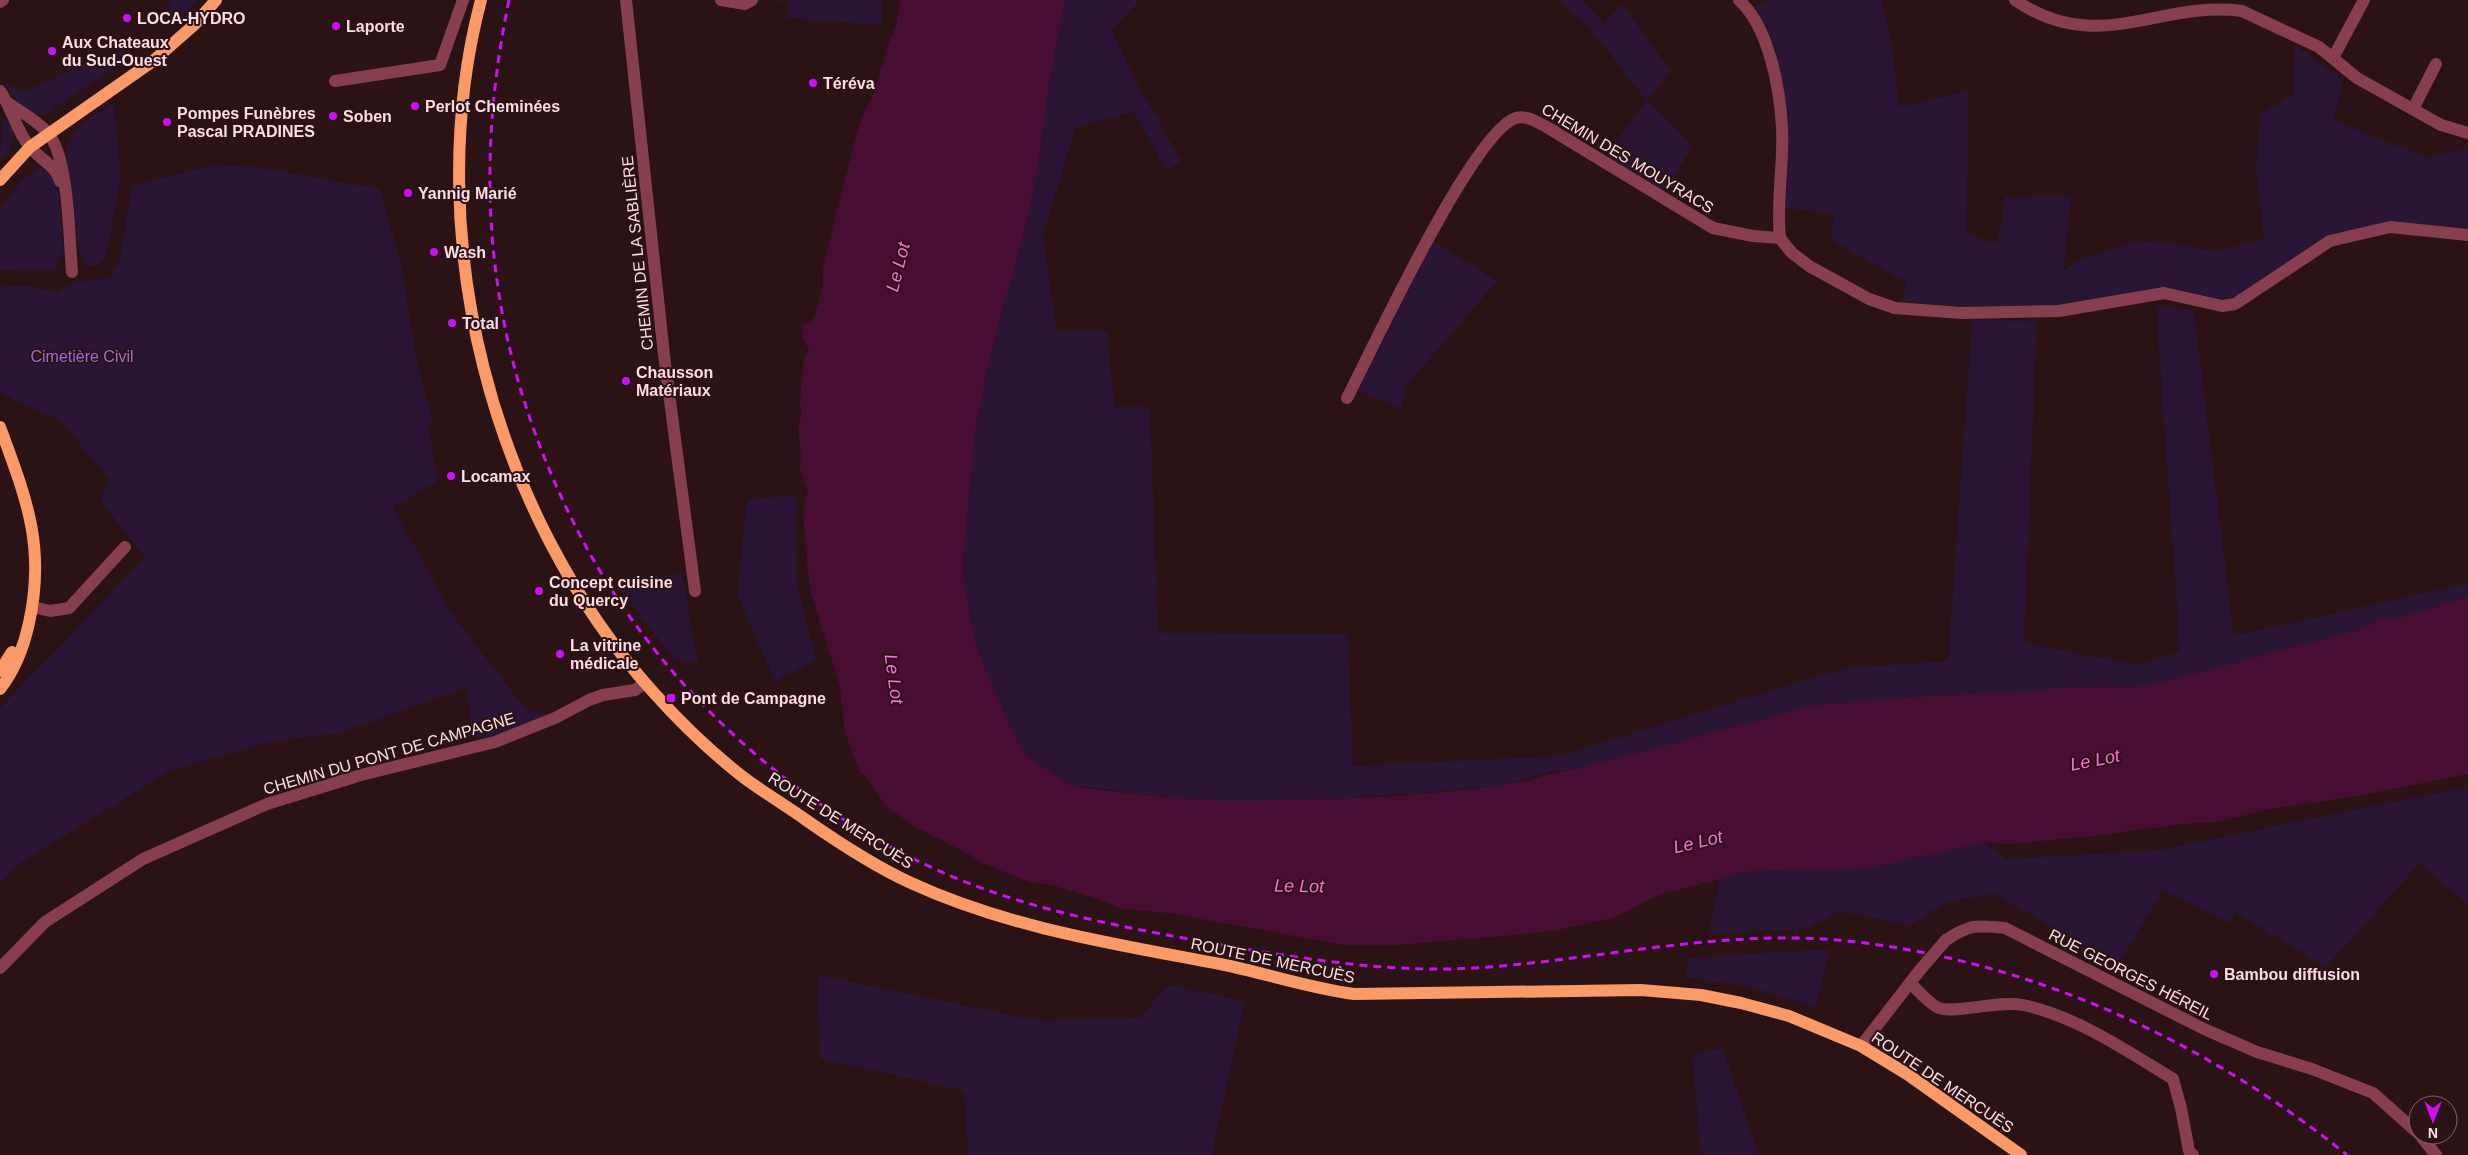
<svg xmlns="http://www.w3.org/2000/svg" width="2468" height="1155" viewBox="0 0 2468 1155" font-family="Helvetica,sans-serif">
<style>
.green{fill:#2a1534}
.water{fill:#480d33}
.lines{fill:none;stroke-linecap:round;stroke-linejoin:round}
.minor{stroke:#873f50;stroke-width:12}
.major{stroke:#f99a68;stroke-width:12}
.rail{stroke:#cc10f6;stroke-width:3;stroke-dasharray:8 6;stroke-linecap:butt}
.minor-bridge{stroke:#873f50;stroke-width:12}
.poi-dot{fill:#cc10f6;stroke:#2a1215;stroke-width:2}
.labels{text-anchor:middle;stroke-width:4;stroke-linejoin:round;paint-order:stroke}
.poi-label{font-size:16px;font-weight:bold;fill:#fedce2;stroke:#2a1215;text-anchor:start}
.street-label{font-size:16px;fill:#fedce2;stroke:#2a1215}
.park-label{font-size:16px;fill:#9f69dd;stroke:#2a1215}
.water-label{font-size:18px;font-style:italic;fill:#fa6ee0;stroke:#2a1215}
</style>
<rect width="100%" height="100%" fill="#2a1215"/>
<g class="green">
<polygon points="171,0 198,0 171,26 163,13"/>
<polygon points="779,0 883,0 882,25 787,18 788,2 778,2"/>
<polygon points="1065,0 1140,0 1112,30 1137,84 1182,161 1166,171 1134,112 1076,127 1043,235 1057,332 1107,331 1115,407 1150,407 1158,633 1348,634 1353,766 1559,756 1845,668 1948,661 1972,320 2037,321 2024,643 2136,665 2180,652 2156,306 2194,311 2234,636 2468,583 2468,597 2388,621 2381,617 2375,620 2371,625 2354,631 2147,686 2051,688 2021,692 1942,695 1815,705 1577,769 1554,771 1508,784 1420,793 1317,800 1229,800 1178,798 1070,785 1027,756 1011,729 976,645 962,572 976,426 991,353 1022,239 1037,174 1049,85"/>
<polygon points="1560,0 1582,0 1604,23 1622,4 1671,71 1647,101 1693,146 1664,192 1603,158 1647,101 1593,32"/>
<path d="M1772,0H1882L1892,44L1899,107L1968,91L1967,234L1997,244L2005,197L2071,196L2064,270L2084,258L2137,241L2177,244L2215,252L2264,239L2256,168L2260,114L2293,95L2295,45L2344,81L2334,120L2376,138L2430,158L2468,147V230L2381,225L2324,238L2236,296L2216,299L2164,286L2060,306L1965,307L1902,301L1906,282L1831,240L1834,213L1782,208C1786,134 1796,73 1754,7Z"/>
<path d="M123,50L132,56L54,108L55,111C32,125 14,99 4,82L24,92L92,61Z"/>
<path d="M114,103L121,176L106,259L95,266H87L78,250L66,151C70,127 95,116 114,103Z"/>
<path d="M2,117L6,119C20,135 13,148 0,161Z"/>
<path d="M217,165L256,167L380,189L402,267L418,367L433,421L428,424L438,482L393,506L451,613L526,710L548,714L488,738L471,737L467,687L340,733L270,742L169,771L14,867L0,885V708L145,558L100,500L110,478L84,451L76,436L61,421L16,401L0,392V287L27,285L58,293C72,280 92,280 110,278L119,262L132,185Z"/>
<polygon points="38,168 43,168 55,178 59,195 64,252 54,269 0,270 0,209 24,178 38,172"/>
<polygon points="1433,241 1497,281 1405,387 1402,408 1358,391"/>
<polygon points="797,495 796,580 816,660 775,681 737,595 747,499"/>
<polygon points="683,574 692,631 699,662 674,659 632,604 616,578"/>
<polygon points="2468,787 2468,900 2466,903 2420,863 2326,967 2236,913 2230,923 2163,890 2118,964 1994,894 1949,901 1910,925 1840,911 1806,929 1709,933 1720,879 1749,871 1854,868 1885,865 1983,842 2007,859 2159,850"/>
<polygon points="1813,950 1830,950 1816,1007 1750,987 1686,977 1688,958"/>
<polygon points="818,975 1040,1021 1140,1018 1168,985 1245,1001 1212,1155 968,1155 964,1091 820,1058"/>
<polygon points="1723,1048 1759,1155 1701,1155 1692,1054"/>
</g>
<path class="water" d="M900,0H1065L1049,85L1037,174L1022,239L991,353L976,426L962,572L976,645L1011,729L1027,756L1070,785L1082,788C1131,793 1180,800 1230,800C1320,800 1417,798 1507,784C1531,781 1553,771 1577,769L1815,705L1942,695L2021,692L2051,688L2147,686L2354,631L2371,625L2375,620L2382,617L2388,621L2468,597V774L2363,795L2266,810L2218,822L2184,824L2086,837L2008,844L1983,842L1885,865L1854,868L1749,871L1656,896L1613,918L1558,930L1515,935L1396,945H1344L1168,913L1121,909L1112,904L1049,884L1032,883L982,863L967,853L912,825L886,806L864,774L860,773L845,732L840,687L811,593L808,572L803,510L808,492L799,466L801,458L798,425L802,414L800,405L803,362L809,349L803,340L802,325L813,320L823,287V269L835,217L853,147L863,114L873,95L890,39L896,27Z"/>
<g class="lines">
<g class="minor">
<polyline points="626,0 664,355 695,591"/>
<polyline points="721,0 745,4 752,0"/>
<path d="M1739,0C1769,27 1780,89 1782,128C1784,165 1776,201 1780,238"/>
<path d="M2015,0C2098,57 2159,0 2242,11L2319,47L2357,78L2441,125L2468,133"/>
<polyline points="0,2 3,0"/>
<polyline points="2333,58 2364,0"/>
<polyline points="335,81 440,65 463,0"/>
<path d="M0,91C12,108 16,130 29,146C39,159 56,165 60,181"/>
<path d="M8,103C21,112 38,121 48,133C69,158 69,238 72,272"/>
<polyline points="2413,109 2436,64"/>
<polyline points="1780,238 1791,252 1809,266 1869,299 1895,308 1962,313 2059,311 2164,293 2222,306 2235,304 2330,241 2390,227 2468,235"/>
<path d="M1347,398C1372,350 1473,131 1516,118C1527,115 1536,122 1545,126L1713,228L1753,236L1780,238"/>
<polyline points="33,607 50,611 69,608 125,547"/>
<path d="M1946,940C1970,924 1977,925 2005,928L2204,1029L2257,1052L2312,1069L2373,1093L2418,1133"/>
<polyline points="0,968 45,922 143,859 267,804 361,775 495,742 555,718 589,700 603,695 635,690 645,683"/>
<path d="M1910,983C1918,990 1929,1004 1939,1008C1955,1014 1999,1000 2023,1005C2076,1016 2127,1051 2173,1079L2181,1108L2189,1151L2193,1155"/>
<polyline points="1861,1046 1920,970"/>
<polyline points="2420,1135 2436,1155"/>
</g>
<g class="major">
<path d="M481,0C419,234 492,514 654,693C680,722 711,752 743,777C763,792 785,805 806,820C839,843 874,866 911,883C1009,928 1115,944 1220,964C1265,973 1309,988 1354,994L1641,990L1701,995L1741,1003L1789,1016L1861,1046L1907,1074L2021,1155"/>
<polyline points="0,180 30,147 153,61 194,25 216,0"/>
<path d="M0,427C26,498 46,546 29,623C24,646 15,670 0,689"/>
<polyline points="0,671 12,652"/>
</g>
<path class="rail" d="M509,0C469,193 491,366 583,541C664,693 804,817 963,881C1046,914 1134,929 1222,945C1305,959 1389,973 1474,968C1605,960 1733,925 1865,943C2043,966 2208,1043 2347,1155"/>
<polyline class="minor-bridge" points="1920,970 1946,940"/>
</g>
<g class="poi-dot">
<circle cx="127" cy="18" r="5"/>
<circle cx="336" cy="26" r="5"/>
<circle cx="52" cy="51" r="5"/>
<circle cx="813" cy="83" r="5"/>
<circle cx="415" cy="106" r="5"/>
<circle cx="333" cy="116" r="5"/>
<circle cx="167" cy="122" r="5"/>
<circle cx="408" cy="193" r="5"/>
<circle cx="434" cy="252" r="5"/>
<circle cx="452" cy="323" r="5"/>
<circle cx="626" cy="381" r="5"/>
<circle cx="451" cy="476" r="5"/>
<circle cx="539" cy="591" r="5"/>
<circle cx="560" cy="654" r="5"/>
<rect x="666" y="693" width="10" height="10" rx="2.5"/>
<circle cx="2214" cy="974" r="5"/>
</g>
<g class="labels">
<g class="poi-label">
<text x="137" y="24">LOCA-HYDRO</text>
<text x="346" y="32">Laporte</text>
<text x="62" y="48">Aux Chateaux<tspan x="62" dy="18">du Sud-Ouest</tspan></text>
<text x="823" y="89">Téréva</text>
<text x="425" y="112">Perlot Cheminées</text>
<text x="177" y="119">Pompes Funèbres<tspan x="177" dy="18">Pascal PRADINES</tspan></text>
<text x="343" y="122">Soben</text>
<text x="418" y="199">Yannig Marié</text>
<text x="444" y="258">Wash</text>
<text x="462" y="329">Total</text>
<text x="636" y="378">Chausson<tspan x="636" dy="18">Matériaux</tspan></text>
<text x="461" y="482">Locamax</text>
<text x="549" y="588">Concept cuisine<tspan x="549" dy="18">du Quercy</tspan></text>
<text x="570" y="651">La vitrine<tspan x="570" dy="18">médicale</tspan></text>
<text x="681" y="704">Pont de Campagne</text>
<text x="2224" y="980">Bambou diffusion</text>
</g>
<g class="street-label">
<text transform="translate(1628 158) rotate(31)" y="6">CHEMIN DES MOUYRACS</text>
<text transform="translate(637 253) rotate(-96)" y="6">CHEMIN DE LA SABLIÈRE</text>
<text transform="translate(389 753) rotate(-16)" y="6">CHEMIN DU PONT DE CAMPAGNE</text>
<text transform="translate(841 820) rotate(32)" y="6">ROUTE DE MERCUÈS</text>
<text transform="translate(1273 960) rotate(12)" y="6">ROUTE DE MERCUÈS</text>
<text transform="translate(2131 974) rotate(27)" y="6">RUE GEORGES HÉREIL</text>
<text transform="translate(1943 1082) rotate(34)" y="6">ROUTE DE MERCUÈS</text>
</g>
<g class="park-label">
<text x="82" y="362">Cimetière Civil</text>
</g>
<g class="water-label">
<text transform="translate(898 267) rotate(-76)" y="6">Le Lot</text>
<text transform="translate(894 679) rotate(82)" y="6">Le Lot</text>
<text transform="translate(2095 760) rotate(-11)" y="6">Le Lot</text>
<text transform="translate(1698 842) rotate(-13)" y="6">Le Lot</text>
<text transform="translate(1299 886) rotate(1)" y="6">Le Lot</text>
</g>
</g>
<g transform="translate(2433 1120) rotate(180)"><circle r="24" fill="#2a1215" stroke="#7f6367"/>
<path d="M0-4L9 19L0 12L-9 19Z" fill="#cc10f6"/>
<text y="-8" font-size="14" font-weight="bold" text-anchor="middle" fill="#fedce2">N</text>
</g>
</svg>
